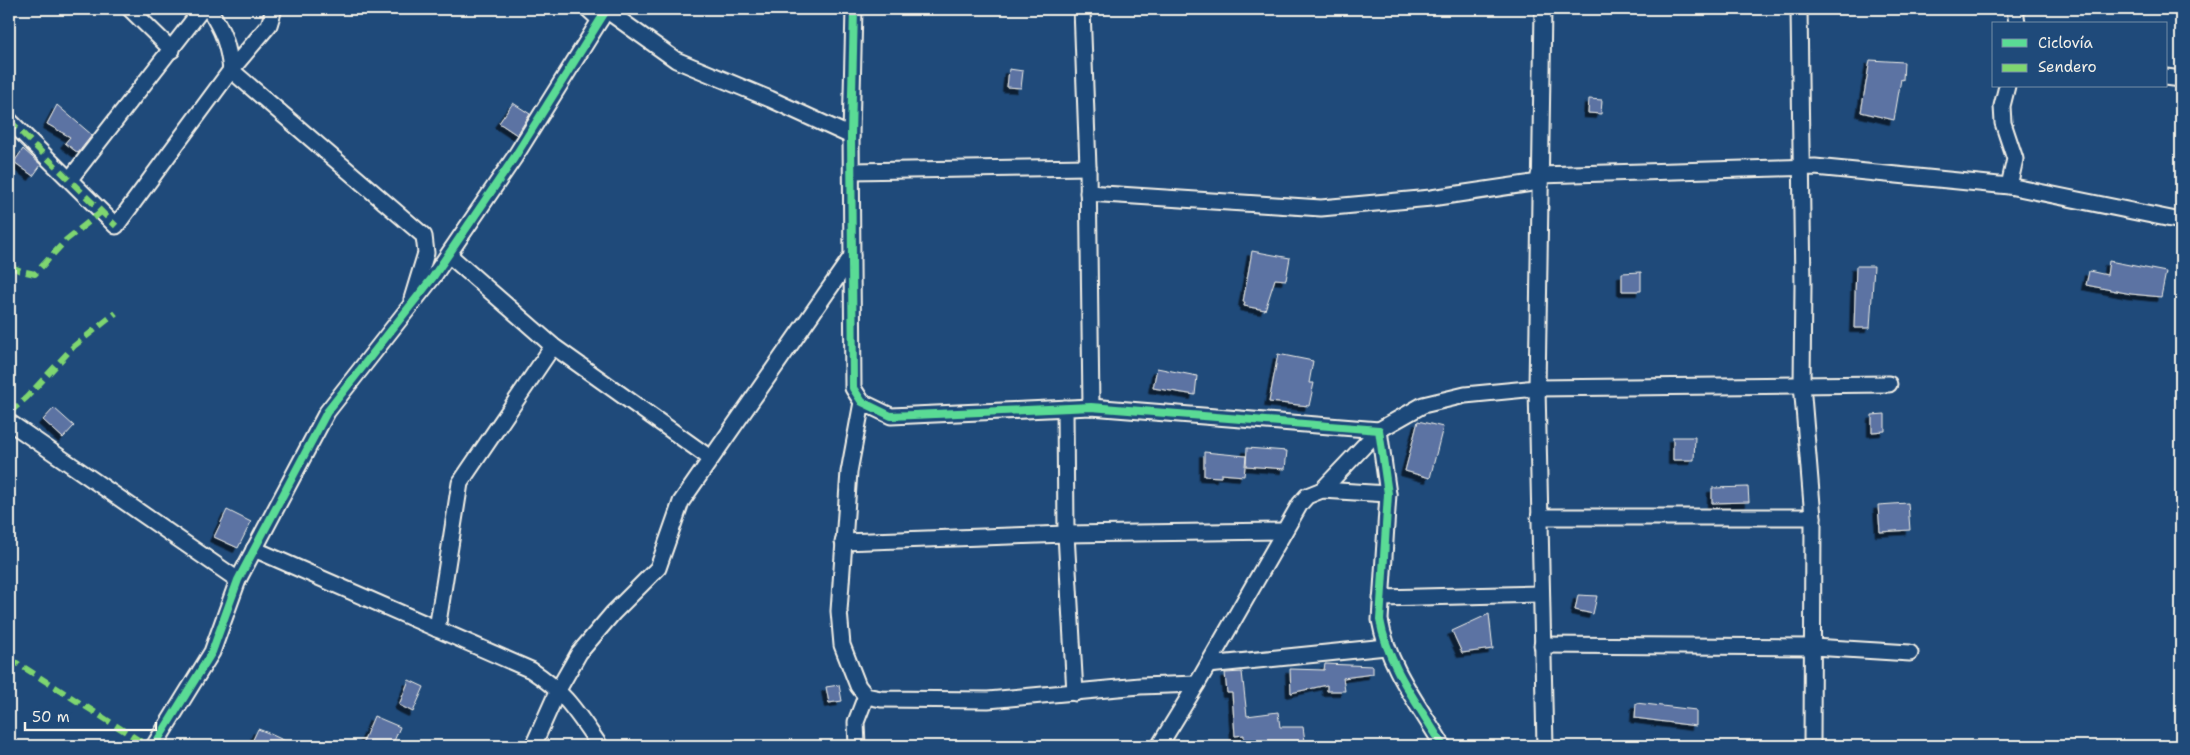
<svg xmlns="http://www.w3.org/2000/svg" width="2190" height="755" viewBox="0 0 2190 755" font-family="'Shantell Sans',sans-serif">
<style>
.building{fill:#5c73a3;stroke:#f4f1e8;filter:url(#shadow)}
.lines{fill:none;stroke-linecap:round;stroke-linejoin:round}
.street-casing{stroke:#f4f1e8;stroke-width:19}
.street{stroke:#1f4a7a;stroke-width:15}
.quiet{stroke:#7fd670;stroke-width:6;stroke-dasharray:12 6;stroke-linecap:butt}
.cycleway-casing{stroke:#1f4a7a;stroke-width:11}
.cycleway{stroke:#5adb95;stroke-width:8}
</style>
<defs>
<filter id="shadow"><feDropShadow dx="-4.5" dy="4.5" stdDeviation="0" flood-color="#0009"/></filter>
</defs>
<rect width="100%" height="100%" fill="#1f4a7a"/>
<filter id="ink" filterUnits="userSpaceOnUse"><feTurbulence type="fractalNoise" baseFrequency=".02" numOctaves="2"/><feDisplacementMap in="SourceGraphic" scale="10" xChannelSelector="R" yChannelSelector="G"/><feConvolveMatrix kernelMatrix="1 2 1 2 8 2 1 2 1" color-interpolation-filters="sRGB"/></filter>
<g filter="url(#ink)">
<g class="building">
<polygon points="1870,60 1904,62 1903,80 1901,79 1894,120 1861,112"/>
<polygon points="1009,69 1023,71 1021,88 1007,87"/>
<polygon points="1589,99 1602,100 1601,114 1588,113"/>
<polygon points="513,103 530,114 517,135 499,123"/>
<polygon points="57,105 92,135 78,153 65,143 70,137 47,124"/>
<polygon points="23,149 41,165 33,176 14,162"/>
<polygon points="1252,251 1290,258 1286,280 1275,279 1265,310 1244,306 1245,302 1243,302"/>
<polygon points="2109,261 2166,272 2161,297 2131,294 2086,285 2089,271 2107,275"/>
<polygon points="1856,266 1874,266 1870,328 1854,328"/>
<polygon points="1641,272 1641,291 1622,291 1622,273"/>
<polygon points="1278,354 1313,361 1309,383 1314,383 1309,406 1269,402"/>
<polygon points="1157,368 1197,376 1195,395 1153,388"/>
<polygon points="54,408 74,426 63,438 43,420"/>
<polygon points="1885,414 1885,431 1872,432 1872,415"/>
<polygon points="1418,421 1443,427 1430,478 1405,471"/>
<polygon points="1673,437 1695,437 1694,460 1673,460"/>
<polygon points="1247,448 1287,451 1285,469 1246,466"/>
<polygon points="1204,452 1246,456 1244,476 1221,474 1221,477 1204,476"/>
<polygon points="1748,487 1749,502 1712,503 1712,488"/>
<polygon points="1908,503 1910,530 1880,532 1878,505"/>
<polygon points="227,510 251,522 238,548 214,537"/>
<polygon points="1578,595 1597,596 1593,614 1575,610"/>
<polygon points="1489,614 1493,649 1462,653 1452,631"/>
<polygon points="1325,664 1373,666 1373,674 1343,678 1345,691 1327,691 1327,685 1291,693 1290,669 1324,670"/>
<polygon points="1242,672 1247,716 1278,712 1280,727 1303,727 1305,741 1244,745 1244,735 1235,736 1232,693 1227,693 1225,673"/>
<polygon points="409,680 424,687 413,712 399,705"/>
<polygon points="839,685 842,701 829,703 826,687"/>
<polygon points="1636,703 1696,710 1696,726 1635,718"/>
<polygon points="374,716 400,727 392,746 364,746 365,743 363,742"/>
<polygon points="258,729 266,732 296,746 250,746"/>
</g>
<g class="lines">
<g class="street-casing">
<g id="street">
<polyline points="130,9 172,50"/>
<path d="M209,9C223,31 228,44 231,70L424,236L426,253L412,299"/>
<polyline points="588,9 600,20"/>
<path d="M854,9L851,136L853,388L862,402L891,416L1091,407L1379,430L1388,494L1380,620C1388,667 1419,705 1443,746"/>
<polyline points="1082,9 1088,167 1091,407"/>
<polyline points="1543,9 1537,388 1545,746"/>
<polyline points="1799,9 1803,285 1802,384 1813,517 1812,746"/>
<polyline points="2015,9 2017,24"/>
<polyline points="606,10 676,60 770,99 851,136"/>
<polyline points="2166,77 2181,79"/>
<polyline points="2007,86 2002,106 2003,123 2015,159 2009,186"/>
<polyline points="9,120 116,226 231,70 269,25 274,9"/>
<polyline points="852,171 1088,167"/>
<polyline points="1539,175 1815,167 2009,186 2181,221"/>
<polyline points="70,179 202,9"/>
<polyline points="1088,193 1321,208 1431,198 1539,182"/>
<polyline points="449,255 553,346 710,458"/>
<polyline points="862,402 849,472 839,611 842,645 858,686 866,696 881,699 988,700 1140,686 1197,684"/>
<polyline points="1065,408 1066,534 1075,693"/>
<polyline points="9,422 238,580"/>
<polyline points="1322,490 1379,430 1423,405 1465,395 1537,388 1889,384"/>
<polyline points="1539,517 1813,517"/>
<polyline points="843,542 1066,534 1284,531"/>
<path d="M254,549L531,670C565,692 577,713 600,746"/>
<polyline points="1381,598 1541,594"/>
<polyline points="437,629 460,483 553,346"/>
<polyline points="1542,645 1813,647 1910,653"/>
<polyline points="1208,665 1386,647"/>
<polyline points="154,746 212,652 238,580 327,412 433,277 514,158 607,9"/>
<polyline points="533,746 558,690 579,653 613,613 658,568 681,502 852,256"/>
<polyline points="857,746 856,722 866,696"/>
<polyline points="1159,746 1197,684 1300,504 1307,496 1322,490 1388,494"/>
</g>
</g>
<use href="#street" class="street"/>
<g class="quiet">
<polyline points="9,120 116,226"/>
<polyline points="9,266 21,271 35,274 66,240 100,213 101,210"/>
<polyline points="9,413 27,397 74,346 116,313"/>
<polyline points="9,658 148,746"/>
</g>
<g class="cycleway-casing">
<g id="cycleway">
<path d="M854,9L851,136L853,388L862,402L891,416L1091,407L1379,430L1388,494L1380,620C1388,667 1419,705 1443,746"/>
<polyline points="154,746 212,652 238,580 327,412 433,277 514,158 607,9"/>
</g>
</g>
<use href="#cycleway" class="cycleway"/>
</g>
</g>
<rect width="2190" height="755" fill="none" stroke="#1f4a7a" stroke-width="30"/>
<rect x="15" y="15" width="2160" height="725" fill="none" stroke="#f4f1e8" stroke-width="2" filter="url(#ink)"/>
<rect x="1992" y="22" width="175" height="65" fill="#1f4a7a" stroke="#748da6"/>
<rect x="2002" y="39" width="25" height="8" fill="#5adb95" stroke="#748da6"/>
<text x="2038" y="48" font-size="15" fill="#f4f1e8">Ciclovía</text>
<rect x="2002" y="64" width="25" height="8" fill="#7fd670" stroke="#748da6"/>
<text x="2038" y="72" font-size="15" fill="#f4f1e8">Sendero</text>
<path d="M25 722v8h131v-8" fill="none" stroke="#f4f1e8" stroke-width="2.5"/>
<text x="32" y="722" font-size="15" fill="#f4f1e8" stroke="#1f4a7a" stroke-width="4" paint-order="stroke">50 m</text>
</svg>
